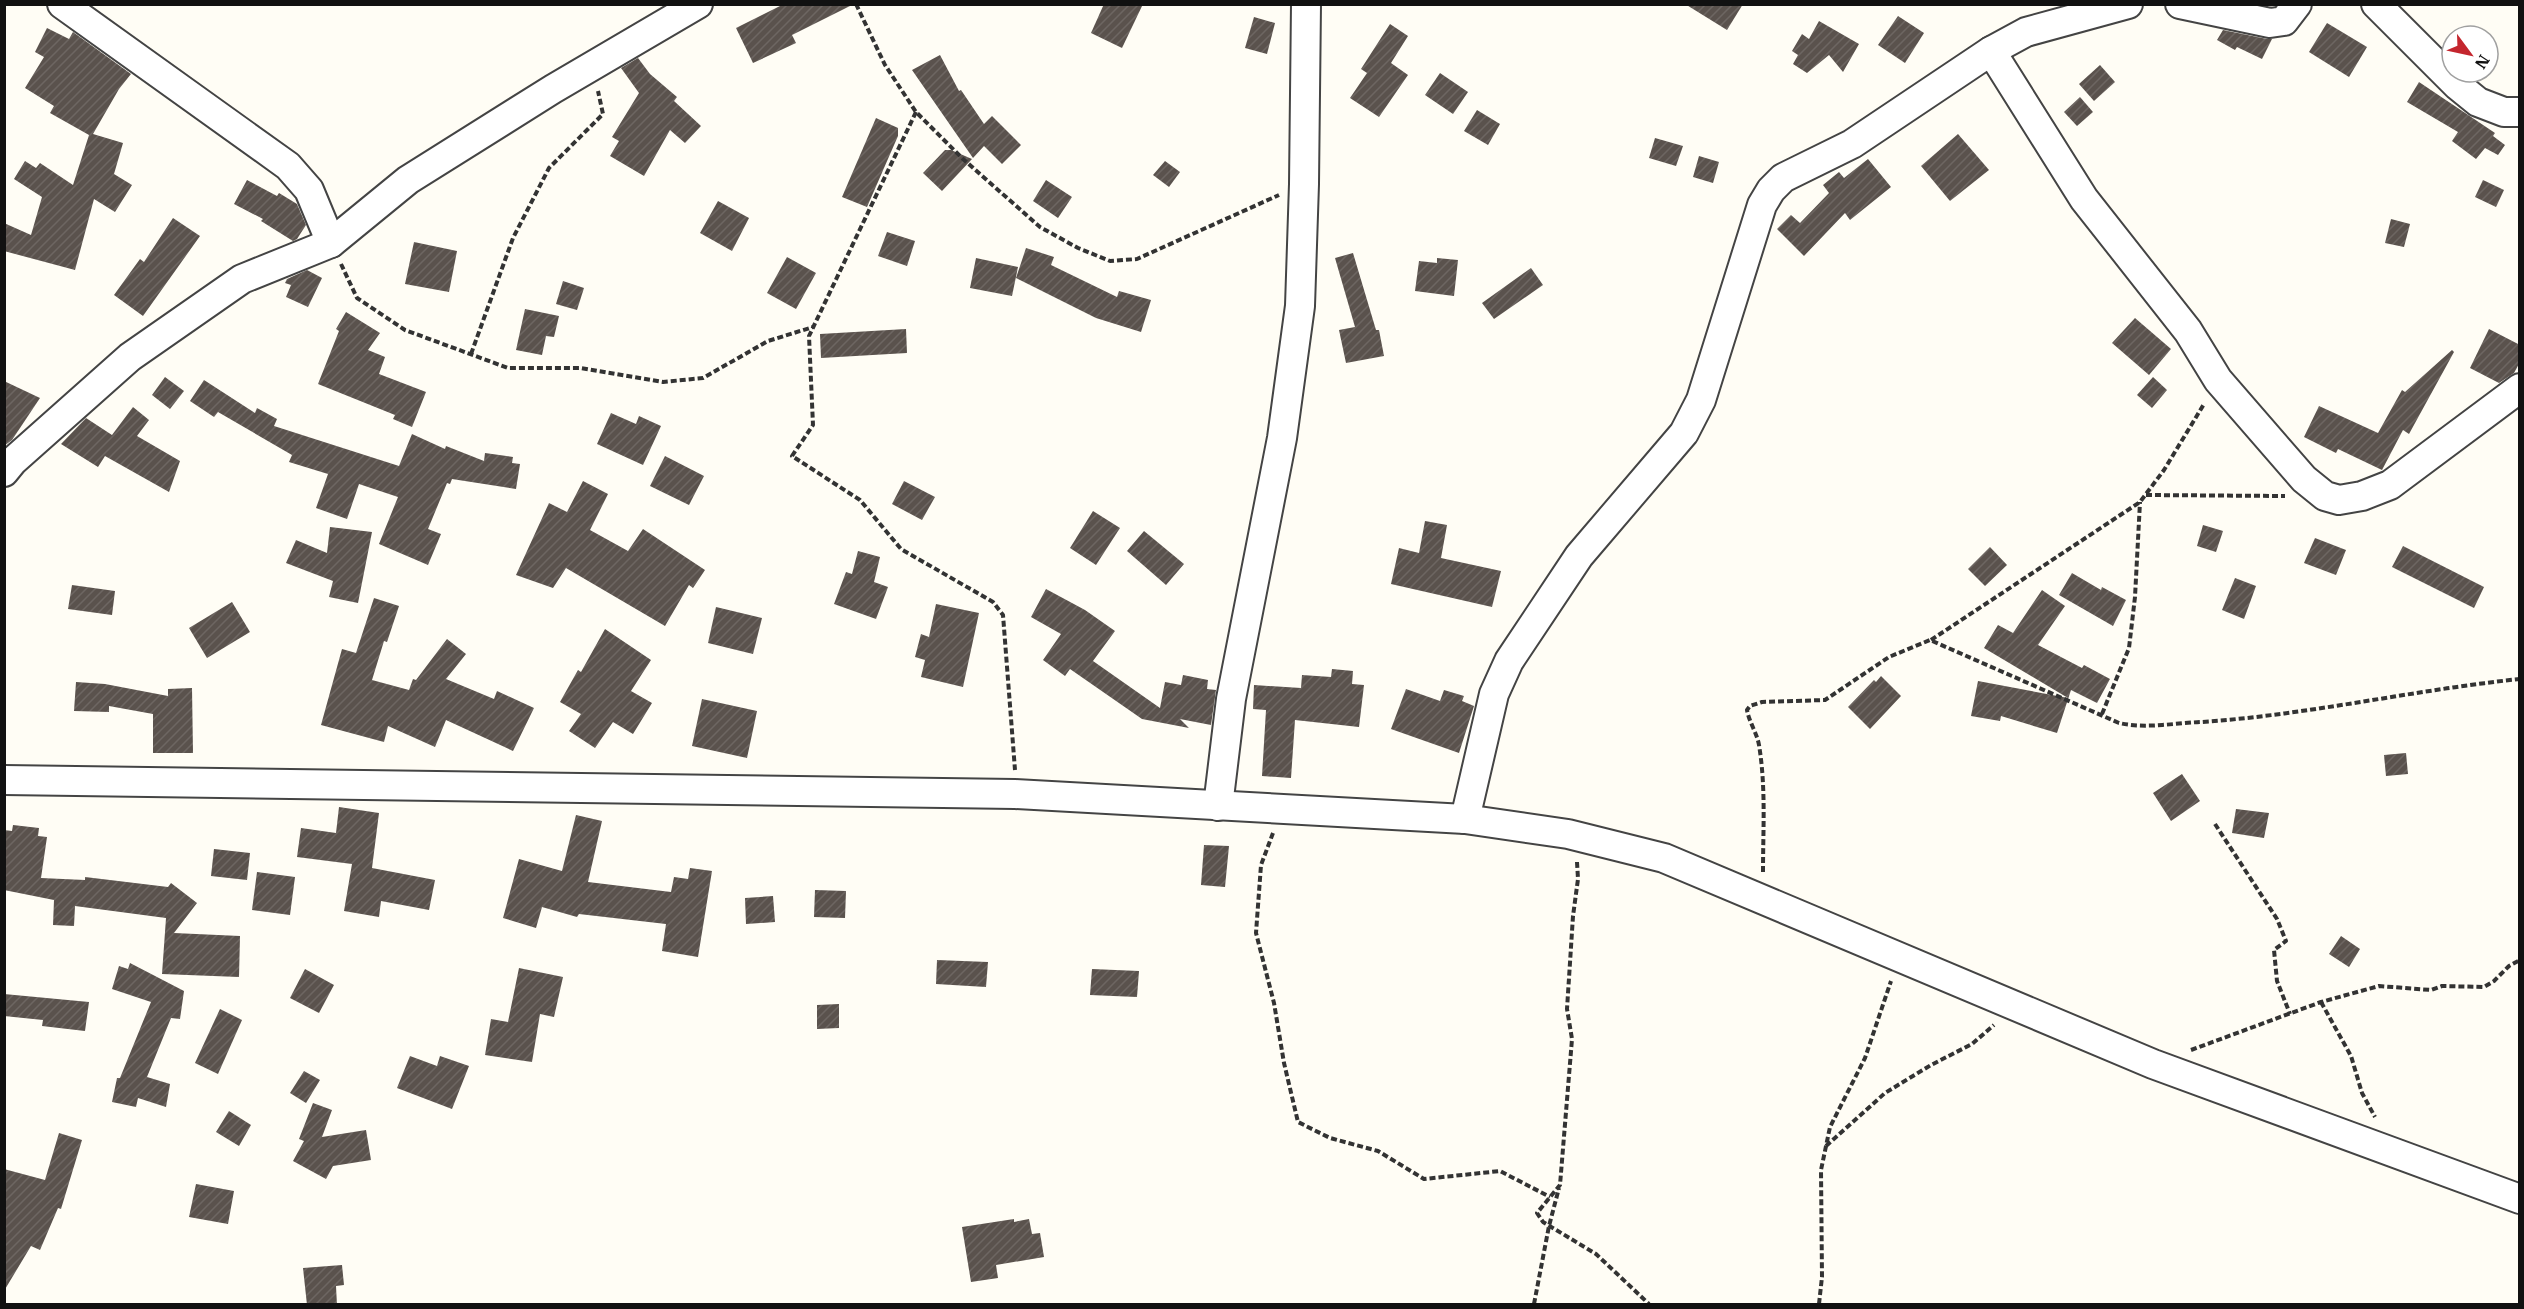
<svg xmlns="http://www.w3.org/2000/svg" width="2524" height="1309" viewBox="0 0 2524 1309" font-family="'IBM Plex Serif',serif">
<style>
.building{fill:url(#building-hatch)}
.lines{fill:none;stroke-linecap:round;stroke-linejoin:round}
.street-casing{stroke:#444;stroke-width:32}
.path{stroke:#333;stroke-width:4;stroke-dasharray:6 3;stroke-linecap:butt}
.street{stroke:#fff;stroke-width:28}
</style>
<defs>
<pattern id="building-hatch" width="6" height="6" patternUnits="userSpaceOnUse" patternTransform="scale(1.5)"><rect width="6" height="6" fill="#5a524d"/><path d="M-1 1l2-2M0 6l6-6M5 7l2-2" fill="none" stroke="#6d6662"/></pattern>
</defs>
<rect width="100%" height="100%" fill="#fffdf5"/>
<g class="building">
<polygon points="784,4 854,4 792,35 796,43 753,63 736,28"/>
<polygon points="1104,4 1143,4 1122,48 1091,33"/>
<polygon points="1685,4 1743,4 1727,30"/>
<polygon points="1898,16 1924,33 1905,63 1878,45"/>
<polygon points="1254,17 1275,23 1267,54 1245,48"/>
<polygon points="1819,21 1859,44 1843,72 1829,55 1807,73 1793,64 1798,55 1792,51 1802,34 1809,39"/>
<polygon points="2327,23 2367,47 2349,77 2309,52"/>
<polygon points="1390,24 1408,36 1391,63 1408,75 1379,117 1350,98 1367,73 1361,69"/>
<polygon points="47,28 69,39 73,32 131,74 119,89 93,134 123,143 114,174 132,185 115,212 94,199 75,270 4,251 4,223 31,235 42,197 14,179 25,161 36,168 40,163 73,185 89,135 50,113 54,106 25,88 44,57 35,52"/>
<polygon points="2223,30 2267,39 2272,39 2262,59 2237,47 2235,50 2217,40"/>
<polygon points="940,55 959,91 961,90 984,124 992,116 1021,145 1002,164 984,146 973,158 912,70"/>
<polygon points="638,58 650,74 677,97 674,101 701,126 685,143 670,130 644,176 610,156 619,141 612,137 639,93 621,68"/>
<polygon points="2100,65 2115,82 2094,101 2079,84"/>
<polygon points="1440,73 1468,92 1453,114 1425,95"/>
<polygon points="2419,82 2495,133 2493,136 2505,145 2498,155 2485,148 2476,159 2452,141 2458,132 2407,102"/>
<polygon points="2080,97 2093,112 2077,126 2064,112"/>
<polygon points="1477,110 1500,124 1488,145 1464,131"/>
<polygon points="876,118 898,128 898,136 867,207 842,197"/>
<polygon points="1958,134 1989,170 1950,201 1921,166"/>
<polygon points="1655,138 1683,146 1676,166 1649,158"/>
<polygon points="945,150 951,150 972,159 942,191 923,173"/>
<polygon points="1699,156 1719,162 1713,183 1693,177"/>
<polygon points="1868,159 1891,187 1850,220 1845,213 1804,256 1777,229 1791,215 1800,223 1829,193 1823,185 1839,172 1844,178"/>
<polygon points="1165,161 1180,172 1169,187 1153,175"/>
<polygon points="247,180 277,196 279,193 297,204 306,225 297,239 293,241 261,221 263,219 234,204"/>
<polygon points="1046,180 1072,197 1058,218 1033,201"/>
<polygon points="2483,180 2504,190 2496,207 2475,197"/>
<polygon points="718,201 749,218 732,251 700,233"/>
<polygon points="173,218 200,236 143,316 114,295 140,259 144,262"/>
<polygon points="2391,219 2410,224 2404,247 2385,243"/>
<polygon points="887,232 915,241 907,266 878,256"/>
<polygon points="414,242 457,251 449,292 405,284"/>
<polygon points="1026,248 1054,257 1051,265 1117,297 1119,291 1151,300 1141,332 1096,318 1016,278"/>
<polygon points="1353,253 1376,330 1379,330 1384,356 1346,363 1339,330 1355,327 1335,258"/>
<polygon points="787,257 816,273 796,309 767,293"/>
<polygon points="976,258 1018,267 1012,296 970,288"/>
<polygon points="1437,258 1458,260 1454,296 1415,291 1419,261 1437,263"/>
<polygon points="1531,268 1543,285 1494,319 1482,303"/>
<polygon points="307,270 322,278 308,307 286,297 291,285 285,283 287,279"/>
<polygon points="563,281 584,288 577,310 556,304"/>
<polygon points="525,309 559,316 554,337 546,336 542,355 516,350"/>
<polygon points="346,312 380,333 368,350 385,357 379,374 426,392 412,427 393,419 395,415 318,384 339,331 336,329"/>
<polygon points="2135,318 2171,349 2149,375 2112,343"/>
<polygon points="906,329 907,353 821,358 820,334"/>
<polygon points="2489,329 2520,345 2520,362 2514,373 2499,383 2470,368"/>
<polygon points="2452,350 2454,352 2409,434 2403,430 2382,470 2338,449 2336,453 2304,437 2319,406 2378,433 2402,390 2405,392"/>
<polygon points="165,377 184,391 170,409 152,395"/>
<polygon points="2153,377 2167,390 2152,408 2137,395"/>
<polygon points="204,380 255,413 257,408 277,419 274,426 399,466 412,434 445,449 446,446 484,461 485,453 513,457 512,463 520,464 516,489 452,479 450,484 447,483 428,529 441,534 428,565 379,544 398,497 359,484 347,519 316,508 328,474 289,462 292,455 218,412 214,417 190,401"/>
<polygon points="4,381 40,398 12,440 4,446"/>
<polygon points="133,407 149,420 137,436 180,461 169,492 105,456 98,467 61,444 86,418 112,435"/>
<polygon points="611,413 636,424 639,416 661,426 643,465 597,444"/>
<polygon points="665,456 704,476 689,505 650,486"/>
<polygon points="583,481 608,494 590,530 628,551 643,529 705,570 693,588 689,585 665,626 566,568 553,588 516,575 549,503 567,512"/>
<polygon points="904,481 935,497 922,520 892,504"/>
<polygon points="1093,511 1120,528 1096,565 1070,548"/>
<polygon points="1425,521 1447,525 1441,558 1501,571 1492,607 1391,584 1399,548 1419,553"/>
<polygon points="2203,525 2223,531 2216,552 2197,546"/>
<polygon points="330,527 372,532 358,603 329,597 333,581 286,563 296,540 327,553"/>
<polygon points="1144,531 1184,564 1166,585 1127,551"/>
<polygon points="2315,538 2346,550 2336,575 2304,563"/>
<polygon points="2403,546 2484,587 2474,608 2392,567"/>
<polygon points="1990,547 2007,565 1985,586 1968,569"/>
<polygon points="858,551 880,557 874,582 888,587 876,619 834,604 846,572 852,574"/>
<polygon points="2072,573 2101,590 2102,587 2126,600 2113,626 2059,595"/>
<polygon points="2235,578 2256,586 2244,619 2222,610"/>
<polygon points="72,585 115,591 112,615 68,609"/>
<polygon points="1046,589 1085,610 1115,631 1093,661 1160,708 1165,682 1181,685 1183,675 1208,680 1207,689 1216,690 1211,725 1180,719 1189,728 1142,719 1070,669 1065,676 1043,660 1061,634 1031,617"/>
<polygon points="2042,590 2065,606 2038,645 2082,668 2084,665 2110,679 2097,703 2071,690 2057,733 2001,716 2000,721 1971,716 1978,681 2068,698 1984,648 1998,625 2013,633"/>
<polygon points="374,598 399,606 387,642 384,641 372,680 409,690 413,679 416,680 447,639 466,654 446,679 494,699 497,691 534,708 513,751 446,720 435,747 388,726 384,742 321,725 342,649 356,653"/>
<polygon points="232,602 250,632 207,658 189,628"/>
<polygon points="936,604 979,613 963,687 921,677 925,660 915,657 921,634 929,637"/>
<polygon points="716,607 762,618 753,654 708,643"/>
<polygon points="605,629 651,660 631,691 652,703 633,734 613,722 595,748 569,731 581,714 560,702 578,670 581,672"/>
<polygon points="1332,669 1353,671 1352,684 1364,685 1359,727 1295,720 1291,778 1262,776 1266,710 1253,709 1254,685 1301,688 1302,675 1331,677"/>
<polygon points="1881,676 1901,696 1870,729 1848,707 1874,680 1876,682"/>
<polygon points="76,682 105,684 168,696 168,689 192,688 193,753 153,753 153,714 109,706 109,712 74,711"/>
<polygon points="1406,689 1440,701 1444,690 1464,696 1462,701 1474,706 1459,753 1391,729"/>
<polygon points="702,699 757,711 747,758 692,746"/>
<polygon points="2406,753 2408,774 2386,776 2384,755"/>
<polygon points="2182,774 2200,801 2171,821 2153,793"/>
<polygon points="339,807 379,813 372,868 435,880 429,910 381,901 379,917 344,911 352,864 297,857 301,828 336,833"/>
<polygon points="2236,809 2269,813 2264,838 2232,833"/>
<polygon points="576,815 602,821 588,882 671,892 674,877 688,879 690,868 712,871 698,957 662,951 666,924 579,914 577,917 542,907 536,928 503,918 519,859 562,871"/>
<polygon points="13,825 39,828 38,836 47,837 41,878 85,880 85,877 168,887 171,883 197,903 174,933 240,936 239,977 162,974 166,918 75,906 74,926 53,925 54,900 4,890 4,830 12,831"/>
<polygon points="1204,845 1229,846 1225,887 1201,885"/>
<polygon points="214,849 250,853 247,880 211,876"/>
<polygon points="257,872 295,877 290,915 252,910"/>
<polygon points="815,890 846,891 845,918 814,917"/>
<polygon points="773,896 775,922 746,924 745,898"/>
<polygon points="2341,936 2360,949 2349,967 2329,954"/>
<polygon points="937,960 988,962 986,987 936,984"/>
<polygon points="130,963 184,991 180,1019 171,1018 147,1077 170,1084 166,1107 138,1098 136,1107 112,1102 117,1078 120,1078 151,1002 112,989 119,966 128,969"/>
<polygon points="519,968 563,977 554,1017 540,1014 532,1062 485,1055 491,1019 508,1022"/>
<polygon points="305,969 334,985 319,1013 290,998"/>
<polygon points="1092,969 1139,971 1137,997 1090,995"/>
<polygon points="4,994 89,1002 85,1031 42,1026 43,1020 4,1016"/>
<polygon points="839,1004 839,1028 817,1029 817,1005"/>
<polygon points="220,1009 242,1020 218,1074 195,1063"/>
<polygon points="410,1056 437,1066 440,1056 469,1066 452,1109 397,1088"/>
<polygon points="304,1071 320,1080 306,1103 290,1093"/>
<polygon points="313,1103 332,1110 322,1137 366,1130 371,1160 333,1166 326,1179 293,1161 304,1141 299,1139"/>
<polygon points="229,1111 251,1125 239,1146 216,1132"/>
<polygon points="59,1133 82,1140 61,1209 58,1208 40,1250 31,1246 4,1291 4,1169 45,1180"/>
<polygon points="196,1184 234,1191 228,1224 189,1217"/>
<polygon points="1014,1219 1014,1222 1029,1219 1032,1234 1040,1233 1044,1257 996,1265 998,1278 971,1282 962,1227"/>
<polygon points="342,1265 344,1285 336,1286 337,1305 307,1305 303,1268"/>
</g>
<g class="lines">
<g class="street-casing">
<g id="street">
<polyline points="62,4 288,166 309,190 331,243"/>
<polyline points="2180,4 2270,23 2284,21 2297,4"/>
<polyline points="2376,4 2457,85 2478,102 2504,112 2520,112"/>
<polyline points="1991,51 2084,199 2188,331 2218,380 2304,479 2325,496 2339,500 2362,496 2390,485 2520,388"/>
<polyline points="4,472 13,461 130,357 242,279 331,243 408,180 553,89 698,4"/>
<polyline points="4,780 1015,794 1465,819 1568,834 1664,858 2153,1064 2520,1199"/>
<polyline points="1218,806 1231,699 1282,438 1300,306 1304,184 1306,4"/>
<polyline points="1465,819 1494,694 1509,661 1579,556 1684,433 1701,400 1762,205 1771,190 1783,178 1852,144 1991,51 2026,32 2128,4"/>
</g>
</g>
<g class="path">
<polyline points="856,4 885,65 916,112 963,159 1040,227 1078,248 1110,261 1137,259 1279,195"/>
<polyline points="916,112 809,336 813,425 792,456 860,500 901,549 993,602 1003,615 1015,770"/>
<polyline points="341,264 357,298 405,330 508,368 580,368 663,382 703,378 768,341 813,327"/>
<polyline points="471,354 513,238 549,168 603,114 598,91"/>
<polyline points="2146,495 2285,496"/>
<polyline points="1931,640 2140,502 2164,470 2204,404"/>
<polyline points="2102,714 2129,648 2135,597 2140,502"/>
<polyline points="2215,824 2277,919 2286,941 2274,950 2277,981 2290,1014"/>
<polyline points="1273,833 1261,865 1256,933 1274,1003 1284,1063 1298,1122 1330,1138 1378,1151 1424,1179 1500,1171 1550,1197"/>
<polyline points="1577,862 1578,879 1573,916 1567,1009 1572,1039 1560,1185 1537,1213 1543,1222 1596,1254 1649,1304"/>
<path d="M1763,872C1763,830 1766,787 1759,745C1757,733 1749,722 1747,710L1750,706L1762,702L1825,700L1889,657L1930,640L2119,723C2145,729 2175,723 2201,722C2308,715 2413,690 2520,679"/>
<polyline points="2321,1002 2351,1056 2362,1093 2375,1117"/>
<polyline points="2191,1050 2321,1002 2379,986 2431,990 2442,986 2484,987 2494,981 2509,966 2520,960"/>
<polyline points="1826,1146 1885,1093 1931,1065 1972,1044 1994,1025"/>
<polyline points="1534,1304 1549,1226 1559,1188"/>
<polyline points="1819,1304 1822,1277 1821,1170 1830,1127 1865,1058 1891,981"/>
</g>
<use href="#street" class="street"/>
</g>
<rect width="2524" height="1309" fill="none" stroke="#111111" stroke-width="12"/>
<g transform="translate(2470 54) rotate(123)"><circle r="28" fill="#ffffff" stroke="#a0a0a0" stroke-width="1.5"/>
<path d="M0-4.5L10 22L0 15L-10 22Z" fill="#c4262e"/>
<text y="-9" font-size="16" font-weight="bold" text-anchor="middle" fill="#111111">N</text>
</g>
</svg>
